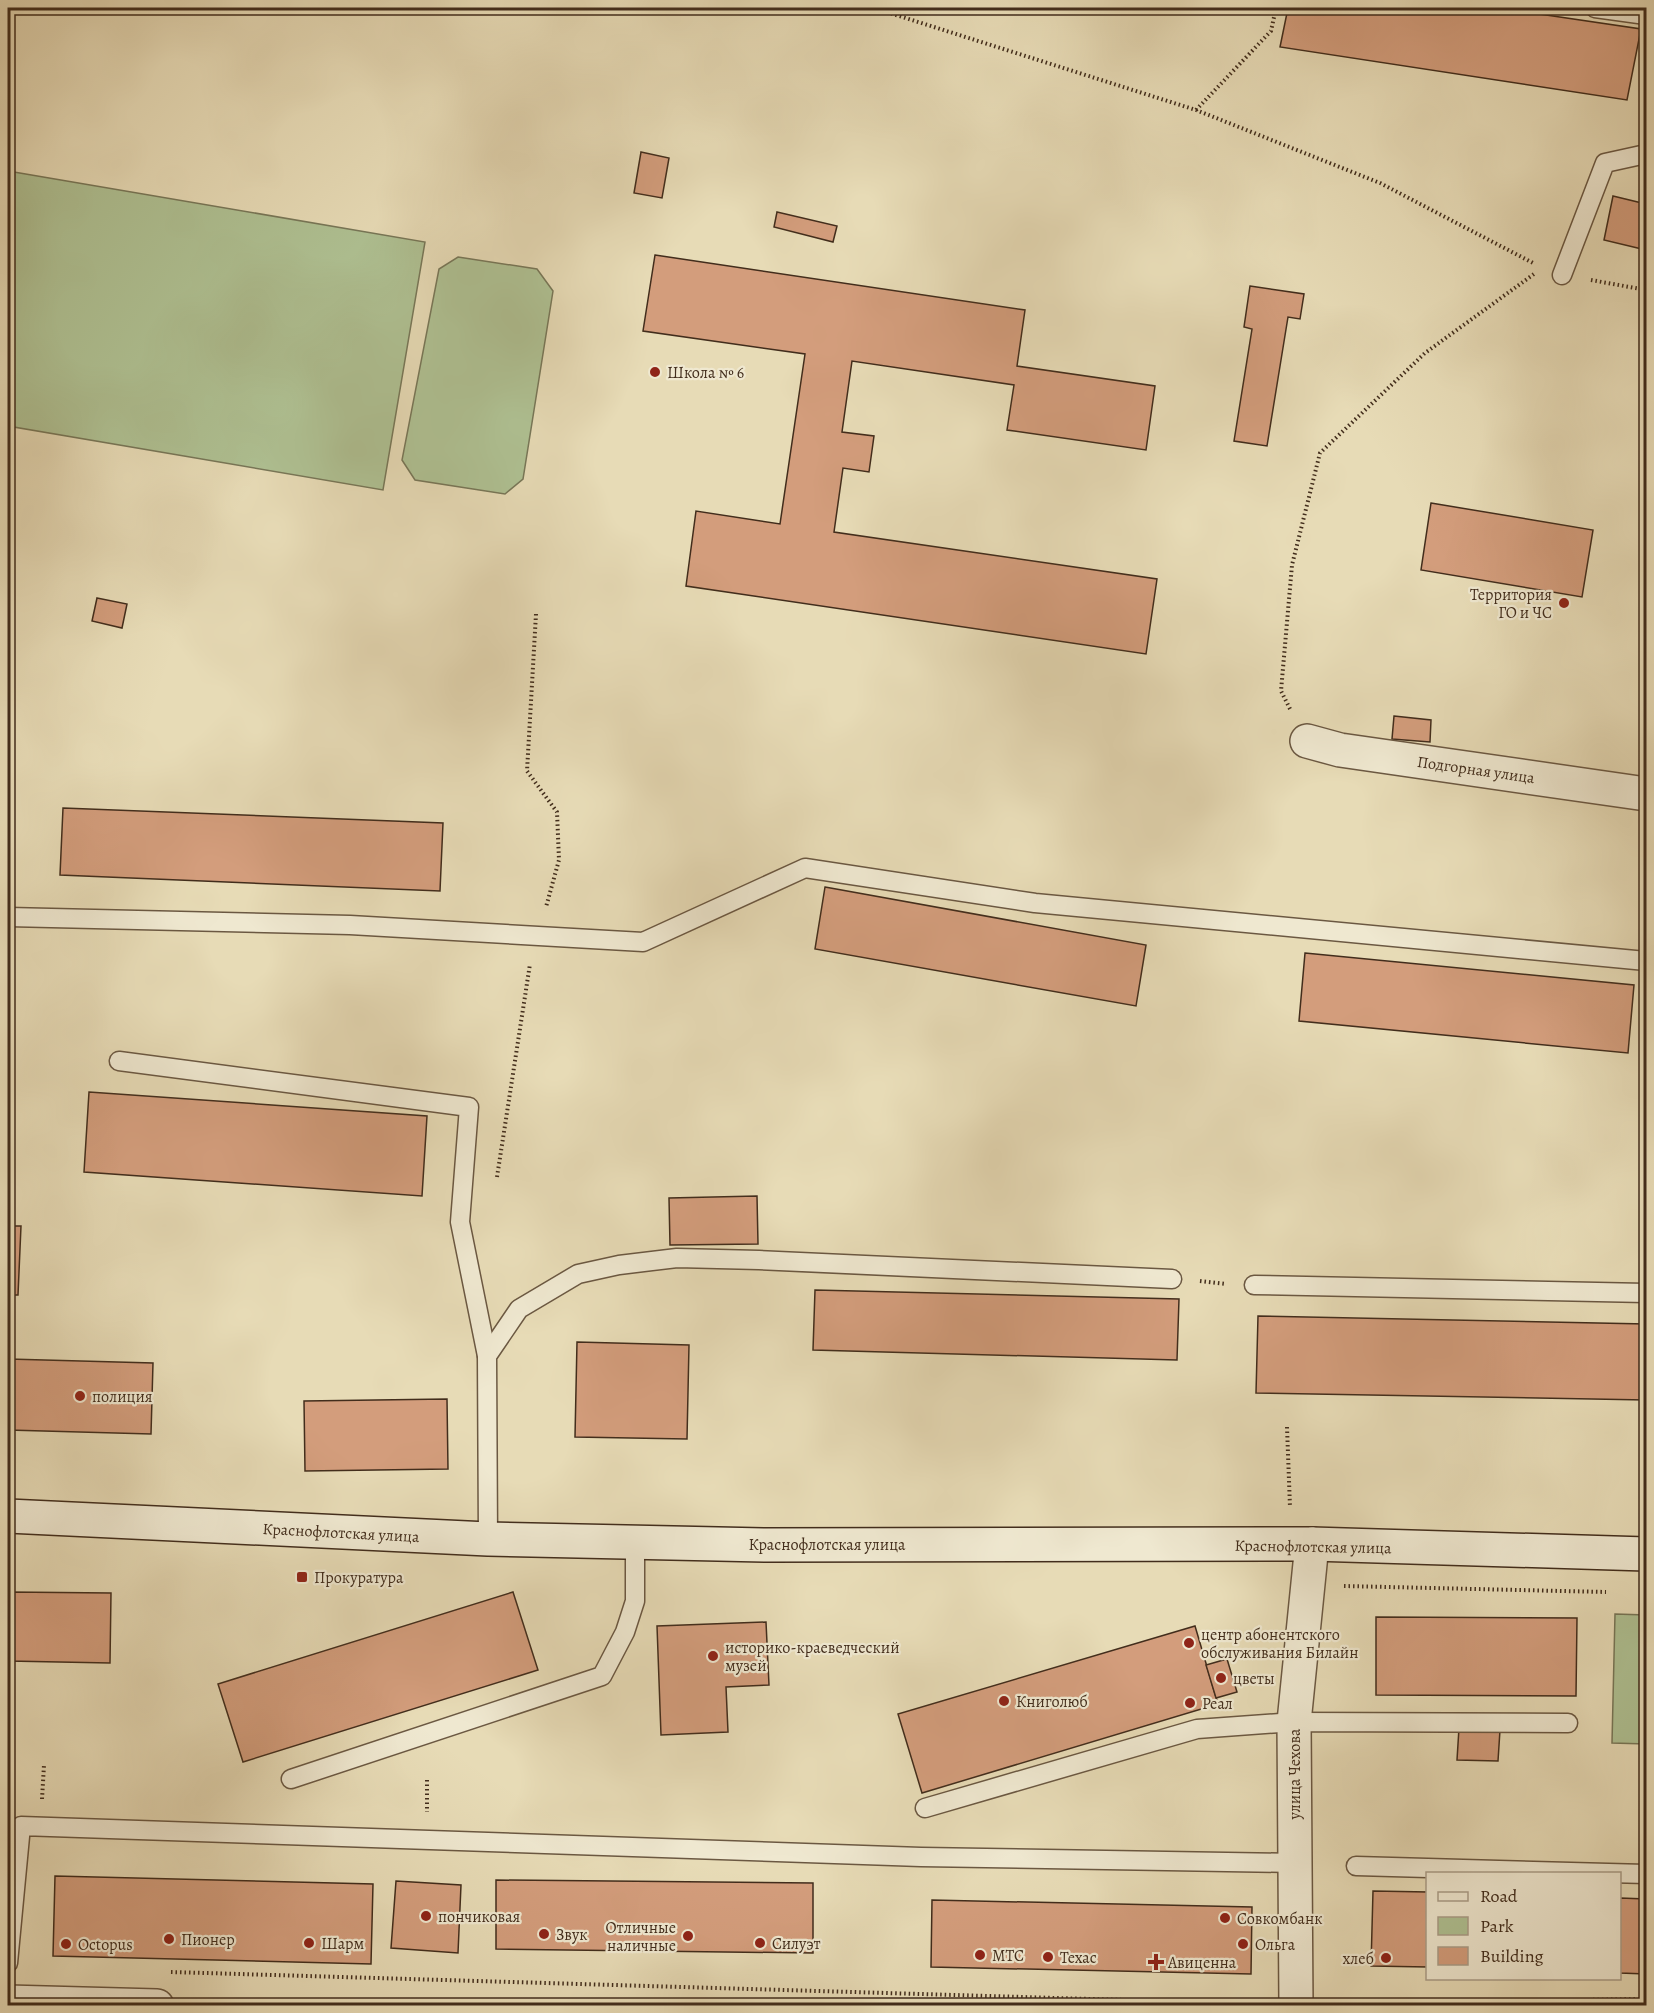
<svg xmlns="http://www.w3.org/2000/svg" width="1654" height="2013" viewBox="0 0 1654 2013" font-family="Alegreya,serif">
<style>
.green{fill:#afc193;stroke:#787758;stroke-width:1.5}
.building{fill:#d39d7c;stroke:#422d1c;stroke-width:1.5}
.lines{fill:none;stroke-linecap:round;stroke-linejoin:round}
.service-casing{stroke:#6b5842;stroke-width:21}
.minor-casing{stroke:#6b5842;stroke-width:36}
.tertiary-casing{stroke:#6b5842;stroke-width:36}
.secondary-casing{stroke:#422d1c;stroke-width:36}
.path{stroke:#422d1c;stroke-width:4;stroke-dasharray:1.5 3;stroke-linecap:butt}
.service{stroke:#efe8d0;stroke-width:18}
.minor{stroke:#efe8d0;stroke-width:33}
.tertiary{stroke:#efe8d0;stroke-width:33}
.secondary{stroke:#efe8d0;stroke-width:33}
.poi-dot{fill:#8f2418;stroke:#efe8d0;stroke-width:2}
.labels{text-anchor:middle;stroke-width:4.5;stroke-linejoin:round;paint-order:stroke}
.poi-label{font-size:16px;fill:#422d1c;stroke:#efe8d0;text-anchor:start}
.street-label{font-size:16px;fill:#422d1c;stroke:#efe8d0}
</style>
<rect width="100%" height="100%" fill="#e7dbb6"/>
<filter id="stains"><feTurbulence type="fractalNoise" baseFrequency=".00333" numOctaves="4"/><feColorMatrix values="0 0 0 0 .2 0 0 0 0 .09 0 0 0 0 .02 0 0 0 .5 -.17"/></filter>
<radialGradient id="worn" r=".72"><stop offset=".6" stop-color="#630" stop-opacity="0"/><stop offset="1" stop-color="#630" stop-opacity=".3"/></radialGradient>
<g class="green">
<polygon points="8,171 425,242 383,490 8,426"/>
<polygon points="458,257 537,269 553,291 523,479 505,494 415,480 402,460 439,269"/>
<polygon points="1615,1614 1646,1615 1646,1744 1612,1743"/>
</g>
<g class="building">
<polygon points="1288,8 1499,8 1641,29 1627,100 1280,47"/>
<polygon points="641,152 669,158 662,198 634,193"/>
<polygon points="1613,196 1646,204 1646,200 1646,250 1604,240"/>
<polygon points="777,212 837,226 833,242 774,227"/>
<polygon points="655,255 1025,310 1017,366 1155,386 1146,450 1007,430 1014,385 852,361 842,432 874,436 869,472 843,468 834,532 1157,579 1146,654 686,586 696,511 780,524 805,354 643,331"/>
<polygon points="1250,286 1304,294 1300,319 1288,317 1267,446 1234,441 1252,329 1244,327"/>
<polygon points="1431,503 1593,530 1582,597 1421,570"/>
<polygon points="97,598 127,604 122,628 92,621"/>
<polygon points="1394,716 1431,720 1430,742 1392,739"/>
<polygon points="63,808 443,823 440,891 60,875"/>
<polygon points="825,887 1146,945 1136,1006 815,949"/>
<polygon points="1305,953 1634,985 1628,1053 1299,1021"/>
<polygon points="89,1092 427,1116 422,1196 84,1172"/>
<polygon points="757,1196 758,1244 670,1245 669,1198"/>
<polygon points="8,1226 21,1226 18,1295 8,1295"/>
<polygon points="815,1290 1179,1299 1177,1360 813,1350"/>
<polygon points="1258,1316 1646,1324 1646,1400 1256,1393"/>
<polygon points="577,1342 689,1345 687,1439 575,1437"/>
<polygon points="8,1359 153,1363 151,1434 8,1430"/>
<polygon points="447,1399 448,1469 305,1471 304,1401"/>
<polygon points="8,1592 111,1593 110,1663 8,1661"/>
<polygon points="513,1592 538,1670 243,1762 218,1684"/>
<polygon points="1376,1617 1577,1618 1576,1696 1376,1695"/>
<polygon points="766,1622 769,1685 726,1687 728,1732 661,1735 657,1626"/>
<polygon points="1195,1626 1218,1704 922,1793 898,1714"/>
<polygon points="1227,1659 1237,1692 1216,1698 1206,1665"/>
<polygon points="1459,1728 1500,1730 1498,1761 1457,1760"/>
<polygon points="55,1876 373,1884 371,1964 53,1956"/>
<polygon points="496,1880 813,1883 813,1953 496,1949"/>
<polygon points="396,1881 461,1885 458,1953 391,1948"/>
<polygon points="1373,1891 1428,1892 1428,1967 1371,1966"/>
<polygon points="1620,1898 1646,1899 1646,1974 1620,1973"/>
<polygon points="932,1900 1252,1907 1251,1974 931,1967"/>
</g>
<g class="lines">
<g class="service-casing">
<g id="service">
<polyline points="1595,8 1646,15"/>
<polyline points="1562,275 1605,163 1646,154"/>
<polyline points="8,917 350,925 643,942 805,868 1035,903 1646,961"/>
<polyline points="119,1061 469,1107 460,1222 487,1356"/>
<polyline points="1254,1285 1646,1293"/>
<polyline points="488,1539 487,1356 519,1309 578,1274 619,1265 677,1258 759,1260 1172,1279"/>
<polyline points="291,1779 602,1676 625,1632 635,1601 635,1542"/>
<polyline points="925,1808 1197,1729 1294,1722 1568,1723"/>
<polyline points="1356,1866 1646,1874"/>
<polyline points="8,1963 21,1826 921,1857 1295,1863"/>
</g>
</g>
<g class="minor-casing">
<polyline id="minor" points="1307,741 1340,750 1646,794"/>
</g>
<g class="tertiary-casing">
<g id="tertiary">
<polyline points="8,2002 157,2006"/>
<polyline points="1296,2006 1294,1722 1312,1544"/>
</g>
</g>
<g class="secondary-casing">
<polyline id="secondary" points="8,1516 488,1539 767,1545 1312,1544 1646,1554"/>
</g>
<g class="path">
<polyline points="718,8 724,8"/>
<polyline points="874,8 1196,110 1380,183 1535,264"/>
<polyline points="1196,110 1271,31 1276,8"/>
<polyline points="1591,280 1646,290"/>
<polyline points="536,614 527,771 557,812 559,860 546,907"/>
<polyline points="1290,709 1281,691 1292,565 1320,453 1425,353 1534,274"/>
<polyline points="497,1177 530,964"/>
<polyline points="1200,1281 1226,1284"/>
<polyline points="1287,1427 1290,1507"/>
<polyline points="1344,1586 1606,1592"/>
<polyline points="427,1780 427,1812"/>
<polyline points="42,1799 44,1765"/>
<polyline points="171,1972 1261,2004"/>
<polyline points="1332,2004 1646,1999"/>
</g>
<use href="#service" class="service"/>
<use href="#minor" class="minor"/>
<use href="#tertiary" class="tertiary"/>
<use href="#secondary" class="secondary"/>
</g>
<g class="poi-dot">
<circle cx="655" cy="372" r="6"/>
<circle cx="1564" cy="603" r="6"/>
<circle cx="80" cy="1396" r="6"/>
<rect x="296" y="1571" width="12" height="12" rx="3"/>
<circle cx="1189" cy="1643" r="6"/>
<circle cx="713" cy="1656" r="6"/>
<circle cx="1221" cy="1678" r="6"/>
<circle cx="1004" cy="1701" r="6"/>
<circle cx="1190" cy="1703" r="6"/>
<circle cx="426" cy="1916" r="6"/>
<circle cx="1225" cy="1918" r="6"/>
<circle cx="544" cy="1934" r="6"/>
<circle cx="688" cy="1936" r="6"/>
<circle cx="169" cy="1939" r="6"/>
<circle cx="309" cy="1943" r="6"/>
<circle cx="760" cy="1943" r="6"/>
<circle cx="66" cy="1944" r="6"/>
<circle cx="1243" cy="1944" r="6"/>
<circle cx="980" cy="1955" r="6"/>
<circle cx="1048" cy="1957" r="6"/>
<circle cx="1386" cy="1958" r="6"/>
<path d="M1153 1953h6v6h6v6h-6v6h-6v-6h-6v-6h6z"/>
</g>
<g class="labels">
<g class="poi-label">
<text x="667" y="378">Школа № 6</text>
<text x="1552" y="600" text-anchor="end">Территория<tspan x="1552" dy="18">ГО и ЧС</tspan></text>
<text x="92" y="1402">полиция</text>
<text x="314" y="1583">Прокуратура</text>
<text x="1201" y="1640">центр абонентского<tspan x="1201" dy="18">обслуживания Билайн</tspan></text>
<text x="725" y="1653">историко-краеведческий<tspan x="725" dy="18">музей</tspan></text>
<text x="1233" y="1684">цветы</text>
<text x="1016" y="1707">Книголюб</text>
<text x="1202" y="1709">Реал</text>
<text x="438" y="1922">пончиковая</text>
<text x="1237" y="1924">Совкомбанк</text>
<text x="676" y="1933" text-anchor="end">Отличные<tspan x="676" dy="18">наличные</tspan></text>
<text x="556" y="1940">Звук</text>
<text x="181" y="1945">Пионер</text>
<text x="321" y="1949">Шарм</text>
<text x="772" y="1949">Силуэт</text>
<text x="78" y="1950">Octopus</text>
<text x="1255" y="1950">Ольга</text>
<text x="992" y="1961">МТС</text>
<text x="1060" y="1963">Техас</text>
<text x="1374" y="1964" text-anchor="end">хлеб</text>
<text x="1168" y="1968">Авиценна</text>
</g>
<g class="street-label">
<text transform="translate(1476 769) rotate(8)" y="6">Подгорная улица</text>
<text transform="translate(341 1532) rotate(3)" y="6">Краснофлотская улица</text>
<text x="827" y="1550">Краснофлотская улица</text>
<text transform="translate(1313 1546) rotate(1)" y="6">Краснофлотская улица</text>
<text transform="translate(1294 1774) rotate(-90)" y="6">улица Чехова</text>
</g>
</g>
<rect width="1654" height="2013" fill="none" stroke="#e7dbb6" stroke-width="30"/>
<rect x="9" y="9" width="1636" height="1995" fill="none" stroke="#422d1c" stroke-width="3"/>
<rect x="15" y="15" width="1624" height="1983" fill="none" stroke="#422d1c" stroke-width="1.5"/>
<rect x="1426" y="1872" width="195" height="108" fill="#efe8d0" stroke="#aa9d88" stroke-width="1.5"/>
<rect x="1438" y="1892" width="30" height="9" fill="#efe8d0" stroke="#aa9d88" stroke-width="1.5"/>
<text x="1480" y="1902" font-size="18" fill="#422d1c">Road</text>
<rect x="1438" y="1917" width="30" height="18" fill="#afc193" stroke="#aa9d88" stroke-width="1.5"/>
<text x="1480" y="1932" font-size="18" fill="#422d1c">Park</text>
<rect x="1438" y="1947" width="30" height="18" fill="#d39d7c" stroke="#aa9d88" stroke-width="1.5"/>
<text x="1480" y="1962" font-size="18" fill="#422d1c">Building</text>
<rect width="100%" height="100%" filter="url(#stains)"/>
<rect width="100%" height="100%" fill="url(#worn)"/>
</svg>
